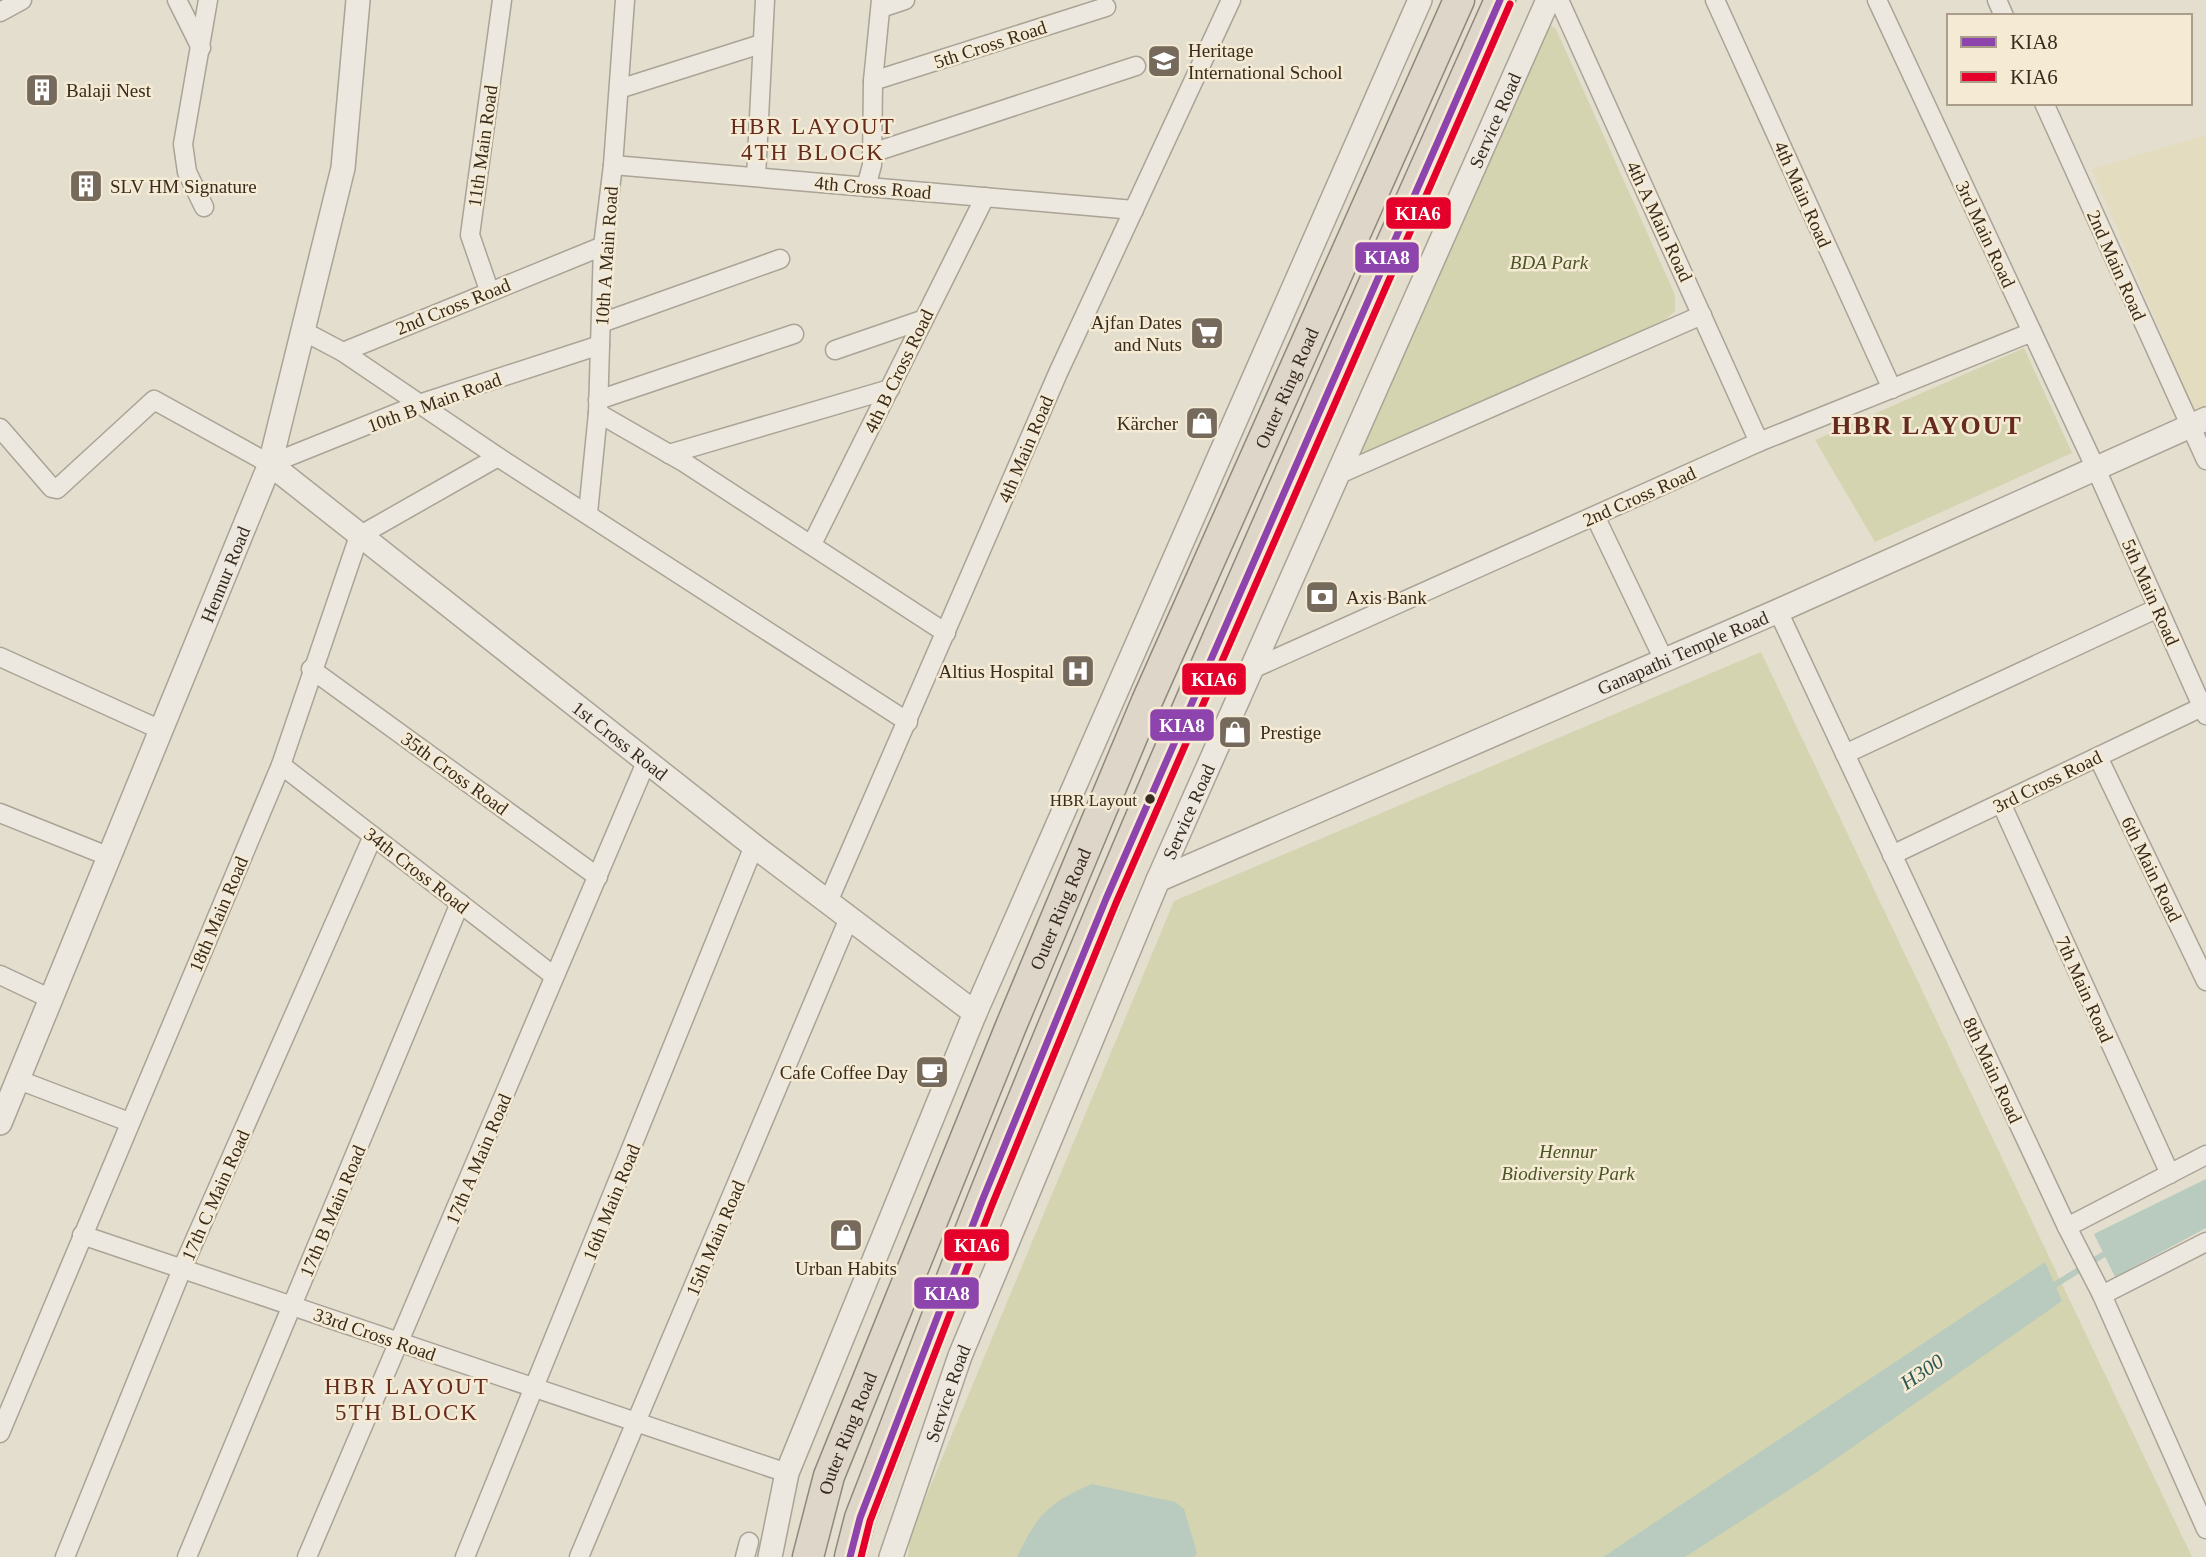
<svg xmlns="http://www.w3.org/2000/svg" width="2206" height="1557" viewBox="0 0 2206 1557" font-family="Georgia,serif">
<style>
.farmland{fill:#e4dcbe}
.green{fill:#d4d4b0}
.water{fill:#b9cabf}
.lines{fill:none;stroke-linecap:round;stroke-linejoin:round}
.stream{stroke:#b9cabf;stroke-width:6}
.minor-casing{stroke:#aaa396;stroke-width:21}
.tertiary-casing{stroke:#aaa396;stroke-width:26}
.trunk-casing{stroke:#8f887e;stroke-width:33}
.minor{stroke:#ece8df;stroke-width:18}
.tertiary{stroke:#ece8df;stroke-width:23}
.trunk{stroke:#ded6c8;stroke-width:30}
.bus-1-casing{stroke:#f5ebd4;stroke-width:12}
.bus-2-casing{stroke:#f5ebd4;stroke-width:12}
.bus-1{stroke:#8e44ad;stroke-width:7}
.bus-2{stroke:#e4002b;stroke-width:7}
.bus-dot{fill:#392b1e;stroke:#f5ebd4;stroke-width:2.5}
.labels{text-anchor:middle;stroke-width:5;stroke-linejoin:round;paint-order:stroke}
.bus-label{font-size:17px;fill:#392b1e;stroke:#f5ebd4;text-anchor:end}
.street-label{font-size:19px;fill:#392b1e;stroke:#f5ebd4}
.poi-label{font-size:19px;fill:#392b1e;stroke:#f5ebd4;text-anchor:start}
.park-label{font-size:19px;font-style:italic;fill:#4a5525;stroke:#f5ebd4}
.water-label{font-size:21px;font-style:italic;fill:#2e5855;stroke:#f5ebd4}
.quarter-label{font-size:23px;letter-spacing:2px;fill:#652b1e;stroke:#f5ebd4}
.district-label{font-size:26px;font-weight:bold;letter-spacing:2px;fill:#652b1e;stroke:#f5ebd4}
.line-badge{stroke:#f5ebd4;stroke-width:2.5}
.badge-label{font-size:19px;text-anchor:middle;font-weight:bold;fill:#fff}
</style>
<rect width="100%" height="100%" fill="#e4dece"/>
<polygon class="farmland" points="2206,135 2206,406 2194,411 2092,169"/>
<g class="green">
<polygon points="1549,24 1556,29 1675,295 1675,311 1660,324 1352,462"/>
<polygon points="2024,348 2072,453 1875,542 1815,440"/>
<polygon points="1761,652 2192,1557 908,1557 910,1535 1174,901"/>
</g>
<g class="water">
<polygon points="2206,1179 2206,1228 2115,1277 2094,1234"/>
<polygon points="2045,1262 2062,1301 1817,1472 1685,1557 1603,1557"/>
<path d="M1092,1484L1175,1502L1184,1509L1197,1553L1194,1557H1017C1038,1514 1048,1503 1092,1484Z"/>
</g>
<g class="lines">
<polyline class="stream" points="2050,1288 2109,1251"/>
<g class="minor-casing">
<g id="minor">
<polyline points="177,0 201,48"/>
<polyline points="1559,0 1759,442"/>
<polyline points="1715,0 1892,389"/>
<polyline points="1877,0 2096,469 2206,715"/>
<polyline points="1997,0 2004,16"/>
<polyline points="881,8 905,0"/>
<polyline points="0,12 22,0"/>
<polyline points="873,81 1106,7"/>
<polyline points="619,89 761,44"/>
<polyline points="2044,103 2206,460"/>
<polyline points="872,153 1136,66"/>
<polyline points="613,165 1134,210"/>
<polyline points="756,177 765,0"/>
<polyline points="866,187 872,165 873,81 881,0"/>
<polyline points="204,207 187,172 183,144 208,0"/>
<polyline points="489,290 470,235 502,0"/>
<polyline points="601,323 780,259"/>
<polyline points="305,332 343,352 603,246"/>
<polyline points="835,350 922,320"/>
<polyline points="343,352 498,457 908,722"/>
<polyline points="598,400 794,334"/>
<polyline points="598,413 685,463 946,633"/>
<polyline points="0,428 52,488 57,489 154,400 270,464 422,403 600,345"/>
<polyline points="669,454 890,389"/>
<polyline points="1335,476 1702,315"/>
<polyline points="588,513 598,413 603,246 613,165 625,0"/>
<polyline points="1595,516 1664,660"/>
<polyline points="812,544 985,197"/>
<polyline points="1778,611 2067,1227 2102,1295 2206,1529"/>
<polyline points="0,657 161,730"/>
<polyline points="311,669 598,877"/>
<polyline points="1250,670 1759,442 2032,332"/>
<polyline points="1845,754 2158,608"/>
<polyline points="2098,757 2206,981"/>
<polyline points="281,765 554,976"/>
<polyline points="2001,803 2170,1174"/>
<polyline points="0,813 110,857"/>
<polyline points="1892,855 2202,707"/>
<polyline points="828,902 1058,373 1231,0"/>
<polyline points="0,975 51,999"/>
<polyline points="19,1080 129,1122"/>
<polyline points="2067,1227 2206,1155"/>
<polyline points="82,1235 787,1473"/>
<polyline points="2102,1295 2206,1242"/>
<polyline points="0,1433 281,765 359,536 498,457"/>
<polyline points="65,1557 182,1269 373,836"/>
<polyline points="187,1557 460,903"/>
<polyline points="307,1557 647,760"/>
<polyline points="465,1557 754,846"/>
<polyline points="579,1557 849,918"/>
<polyline points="745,1557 749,1542"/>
</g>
</g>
<g class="tertiary-casing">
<g id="tertiary">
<path id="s1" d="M270,464L754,846L975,1013"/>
<path id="s2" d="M1158,880L1778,611L2206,419"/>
<path id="s3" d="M0,1123L270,464L343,168L358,0"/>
<polyline points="770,1557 787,1473 975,1013 1420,0"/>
<path id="s4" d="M891,1557L960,1356L1158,880L1548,0"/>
</g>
</g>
<g class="trunk-casing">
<g id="trunk">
<path id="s5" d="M808,1557L829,1476L1011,1026L1147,701L1459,0"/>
<path d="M850,1557L860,1518C901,1413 940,1307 982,1201C1144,797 1323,398 1500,0"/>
</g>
</g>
<use href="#minor" class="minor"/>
<use href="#tertiary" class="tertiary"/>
<use href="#trunk" class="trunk"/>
<g class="bus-1-casing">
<polyline id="bus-1" points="850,1557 860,1518 982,1201 1106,899 1500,0"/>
</g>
<g class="bus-2-casing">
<polyline id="bus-2" points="861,1557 870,1521 992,1205 1116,903 1510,4"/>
</g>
<use href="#bus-1" class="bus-1"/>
<use href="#bus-2" class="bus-2"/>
</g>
<defs>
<g id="school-square" transform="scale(1.75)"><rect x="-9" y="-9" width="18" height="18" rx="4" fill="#756a5c" stroke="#f5ebd4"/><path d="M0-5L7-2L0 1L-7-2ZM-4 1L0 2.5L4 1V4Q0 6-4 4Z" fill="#fff"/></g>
<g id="building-square" transform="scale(1.75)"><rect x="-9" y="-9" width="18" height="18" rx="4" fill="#756a5c" stroke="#f5ebd4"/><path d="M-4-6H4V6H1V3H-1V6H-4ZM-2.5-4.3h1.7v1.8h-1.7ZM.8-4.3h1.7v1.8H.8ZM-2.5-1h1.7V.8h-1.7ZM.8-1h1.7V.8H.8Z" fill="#fff"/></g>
<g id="supermarket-square" transform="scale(1.75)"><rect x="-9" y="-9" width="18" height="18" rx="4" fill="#756a5c" stroke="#f5ebd4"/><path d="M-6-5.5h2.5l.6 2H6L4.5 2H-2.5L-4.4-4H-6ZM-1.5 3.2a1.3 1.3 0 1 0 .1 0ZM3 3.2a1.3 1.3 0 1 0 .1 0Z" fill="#fff"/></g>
<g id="shop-square" transform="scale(1.75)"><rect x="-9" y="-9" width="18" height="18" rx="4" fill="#756a5c" stroke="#f5ebd4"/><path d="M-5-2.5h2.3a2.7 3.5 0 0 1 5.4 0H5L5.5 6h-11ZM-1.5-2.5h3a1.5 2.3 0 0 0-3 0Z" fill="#fff"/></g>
<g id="bank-square" transform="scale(1.75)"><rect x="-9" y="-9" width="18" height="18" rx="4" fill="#756a5c" stroke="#f5ebd4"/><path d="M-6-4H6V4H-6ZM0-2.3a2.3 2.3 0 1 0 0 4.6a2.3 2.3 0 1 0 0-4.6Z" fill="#fff"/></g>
<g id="hospital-square" transform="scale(1.75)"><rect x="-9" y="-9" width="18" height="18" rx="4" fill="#756a5c" stroke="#f5ebd4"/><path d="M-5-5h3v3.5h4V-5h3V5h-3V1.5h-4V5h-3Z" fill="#fff"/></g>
<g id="cafe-square" transform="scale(1.75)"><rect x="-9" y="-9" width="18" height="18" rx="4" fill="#756a5c" stroke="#f5ebd4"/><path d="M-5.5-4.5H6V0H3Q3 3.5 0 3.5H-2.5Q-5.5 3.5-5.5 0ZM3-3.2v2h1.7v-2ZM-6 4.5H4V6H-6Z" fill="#fff"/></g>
</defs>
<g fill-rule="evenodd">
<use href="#school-square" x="1164" y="61"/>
<use href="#building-square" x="42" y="90"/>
<use href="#building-square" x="86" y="186"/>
<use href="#supermarket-square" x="1207" y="333"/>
<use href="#shop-square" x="1202" y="423"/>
<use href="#bank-square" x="1322" y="597"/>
<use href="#hospital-square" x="1078" y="671"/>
<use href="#shop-square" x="1235" y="732"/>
<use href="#cafe-square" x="932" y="1072"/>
<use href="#shop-square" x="846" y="1235"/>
</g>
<circle class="bus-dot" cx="1150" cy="799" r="6"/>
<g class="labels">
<g class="bus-label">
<text x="1137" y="806">HBR Layout</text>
</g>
<g class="street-label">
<text transform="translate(990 44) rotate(-18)" y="7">5th Cross Road</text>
<text dy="7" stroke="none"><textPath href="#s4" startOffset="1559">Service Road</textPath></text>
<text transform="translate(482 146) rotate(-82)" y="7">11th Main Road</text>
<text transform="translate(873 187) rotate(5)" y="7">4th Cross Road</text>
<text transform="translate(1803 194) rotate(66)" y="7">4th Main Road</text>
<text transform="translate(1660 221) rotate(65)" y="7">4th A Main Road</text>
<text transform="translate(1986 234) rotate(65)" y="7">3rd Main Road</text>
<text transform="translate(606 256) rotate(-86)" y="7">10th A Main Road</text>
<text transform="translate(2117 265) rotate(66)" y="7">2nd Main Road</text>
<text transform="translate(453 306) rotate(-22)" y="7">2nd Cross Road</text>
<text transform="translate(898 371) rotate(-64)" y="7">4th B Cross Road</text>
<text dy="7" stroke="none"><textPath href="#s5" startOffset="1264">Outer Ring Road</textPath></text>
<text transform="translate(434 402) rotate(-20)" y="7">10th B Main Road</text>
<text transform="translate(1025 449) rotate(-67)" y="7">4th Main Road</text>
<text transform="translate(1639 496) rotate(-24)" y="7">2nd Cross Road</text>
<text dy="7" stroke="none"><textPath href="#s3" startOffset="593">Hennur Road</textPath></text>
<text transform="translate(2151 592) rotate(66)" y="7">5th Main Road</text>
<text dy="7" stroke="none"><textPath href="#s2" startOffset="572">Ganapathi Temple Road</textPath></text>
<text dy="7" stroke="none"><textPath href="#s1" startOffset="446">1st Cross Road</textPath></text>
<text transform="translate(455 773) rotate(36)" y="7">35th Cross Road</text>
<text transform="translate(2047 781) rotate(-26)" y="7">3rd Cross Road</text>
<text dy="7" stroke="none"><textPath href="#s4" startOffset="803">Service Road</textPath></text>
<text transform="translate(2152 869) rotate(64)" y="7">6th Main Road</text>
<text transform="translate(417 870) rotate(38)" y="7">34th Cross Road</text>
<text dy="7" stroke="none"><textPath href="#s5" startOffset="696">Outer Ring Road</textPath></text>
<text transform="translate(218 914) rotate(-67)" y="7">18th Main Road</text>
<text transform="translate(2085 989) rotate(66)" y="7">7th Main Road</text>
<text transform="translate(1993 1070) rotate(65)" y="7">8th Main Road</text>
<text transform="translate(478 1159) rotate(-67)" y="7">17th A Main Road</text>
<text transform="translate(215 1195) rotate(-66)" y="7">17th C Main Road</text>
<text transform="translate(611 1202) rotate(-68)" y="7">16th Main Road</text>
<text transform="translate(332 1211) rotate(-67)" y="7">17th B Main Road</text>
<text transform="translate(715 1238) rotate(-67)" y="7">15th Main Road</text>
<text transform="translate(375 1334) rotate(19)" y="7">33rd Cross Road</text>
<text dy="7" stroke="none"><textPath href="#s4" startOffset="173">Service Road</textPath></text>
<text dy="7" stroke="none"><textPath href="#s5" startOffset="130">Outer Ring Road</textPath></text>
</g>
<g class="poi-label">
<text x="1188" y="57">Heritage<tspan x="1188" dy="22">International School</tspan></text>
<text x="66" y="97">Balaji Nest</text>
<text x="110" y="193">SLV HM Signature</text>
<text x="1182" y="329" text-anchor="end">Ajfan Dates<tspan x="1182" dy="22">and Nuts</tspan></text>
<text x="1178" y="430" text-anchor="end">Kärcher</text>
<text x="1346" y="604">Axis Bank</text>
<text x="1054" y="678" text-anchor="end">Altius Hospital</text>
<text x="1260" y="739">Prestige</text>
<text x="908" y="1079" text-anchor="end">Cafe Coffee Day</text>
<text x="846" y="1275" text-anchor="middle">Urban Habits</text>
</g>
<g class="park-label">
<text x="1549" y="269">BDA Park</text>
<text x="1568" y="1158">Hennur<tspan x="1568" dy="22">Biodiversity Park</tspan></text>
</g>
<g class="water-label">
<text transform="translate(1922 1372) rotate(-34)" y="7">H300</text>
</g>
<g class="quarter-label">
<text x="813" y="134">HBR LAYOUT<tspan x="813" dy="26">4TH BLOCK</tspan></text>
<text x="407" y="1394">HBR LAYOUT<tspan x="407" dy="26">5TH BLOCK</tspan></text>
</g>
<g class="district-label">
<text x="1927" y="434">HBR LAYOUT</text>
</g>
</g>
<g class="line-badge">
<rect x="1385" y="196" width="67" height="34" rx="7" fill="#e4002b"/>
<rect x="1354" y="241" width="66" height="33" rx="7" fill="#8e44ad"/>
<rect x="1181" y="662" width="66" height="34" rx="7" fill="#e4002b"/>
<rect x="1149" y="708" width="66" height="34" rx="7" fill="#8e44ad"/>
<rect x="943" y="1228" width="67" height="34" rx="7" fill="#e4002b"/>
<rect x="913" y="1276" width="67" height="34" rx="7" fill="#8e44ad"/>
</g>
<g class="badge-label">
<text x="1418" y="220">KIA6</text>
<text x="1387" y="264">KIA8</text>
<text x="1214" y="686">KIA6</text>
<text x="1182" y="732">KIA8</text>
<text x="977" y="1252">KIA6</text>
<text x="947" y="1300">KIA8</text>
</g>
<rect x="1947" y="14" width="245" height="91" fill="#f5ebd4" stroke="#aa9e8b" stroke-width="2"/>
<rect x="1961" y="37" width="35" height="10" fill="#8e44ad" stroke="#aa9e8b" stroke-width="2"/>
<text x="2010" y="49" font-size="21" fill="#392b1e">KIA8</text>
<rect x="1961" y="72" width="35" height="10" fill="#e4002b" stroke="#aa9e8b" stroke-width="2"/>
<text x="2010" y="84" font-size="21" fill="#392b1e">KIA6</text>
</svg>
